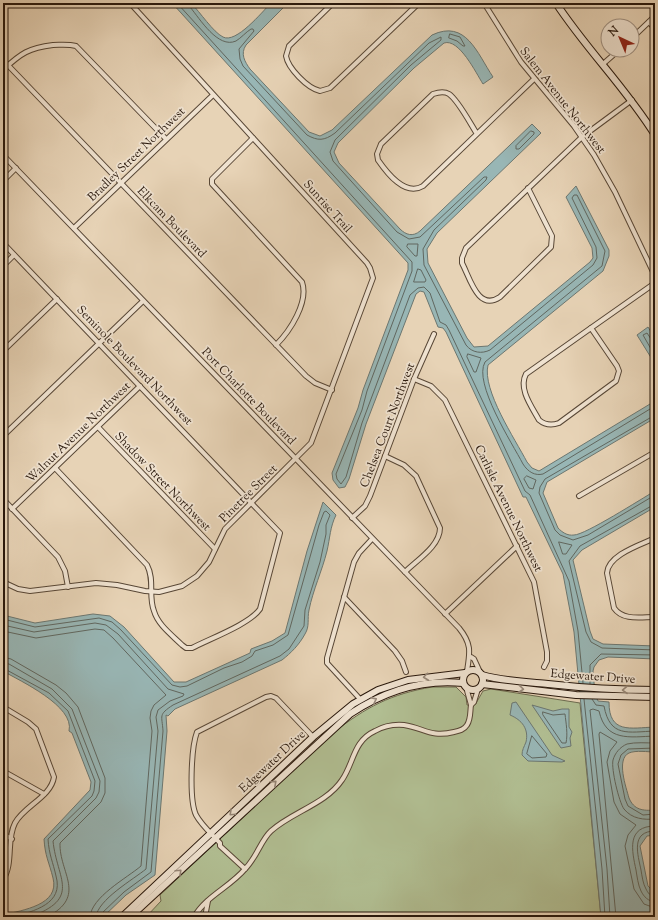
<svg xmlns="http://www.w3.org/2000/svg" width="658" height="920" viewBox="0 0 658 920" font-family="'Sorts Mill Goudy',serif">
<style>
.green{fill:#b1be92;stroke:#6d6b4f}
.water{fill:#98b6b5;stroke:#6c7771}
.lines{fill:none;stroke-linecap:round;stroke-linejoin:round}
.shore{stroke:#606760;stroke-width:1}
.street-casing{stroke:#584736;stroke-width:6}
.secondary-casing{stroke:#29180c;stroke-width:8}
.street{stroke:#efe2d0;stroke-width:4}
.secondary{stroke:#efe2d0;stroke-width:6}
.oneway{stroke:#968778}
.labels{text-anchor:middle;stroke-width:3.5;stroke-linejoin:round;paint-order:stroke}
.street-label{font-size:12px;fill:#29180c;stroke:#efe2d0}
</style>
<rect width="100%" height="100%" fill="#e7d3b6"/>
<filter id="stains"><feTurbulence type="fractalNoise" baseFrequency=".005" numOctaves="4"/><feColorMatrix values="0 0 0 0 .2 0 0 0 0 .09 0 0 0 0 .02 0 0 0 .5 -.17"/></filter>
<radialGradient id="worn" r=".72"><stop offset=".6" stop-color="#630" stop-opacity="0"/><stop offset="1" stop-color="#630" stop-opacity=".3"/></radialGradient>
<path class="green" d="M432,687H456L466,697L467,705H475L483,691L491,689L580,703L601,917H146L161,901L160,895L333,733C366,707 391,694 432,687Z"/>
<g class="water">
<path d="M172,3H191C200,12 213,32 223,37C236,44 262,12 271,3H288L246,45C240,54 245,62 250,69L309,132L320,136L332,130L432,35C466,19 477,53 493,77L483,84C476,73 459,38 444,43L414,68L338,143L334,152L339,163L400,229C406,235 413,237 420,231L532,124L541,133L437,233L427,249L428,263L467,338L474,347L488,346L590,262L593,258L592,248L566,197L576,186L609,250V256L603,271L488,365C482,390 515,439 527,462L532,468L539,471L655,401V418L547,482L543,493L558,528C562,532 567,536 574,535C585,535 641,499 655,491V507L582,550L573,560L590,631L593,639L603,644L655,646V659L608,657L599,660L594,667L593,671L595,694L598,701L609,702C609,734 630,728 655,727V752C648,752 636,750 629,753C616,759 626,787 629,798C634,810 643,811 655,810V835L647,836L640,846L648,886L655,893V917H601L574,632L563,574L526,497H523L446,332L443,328L438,327L424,292L420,291L416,294L366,424L349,479L345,487L339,488L333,480L332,473L358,408L363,390L408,270V263Z"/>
<polygon points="648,327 655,338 655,364 637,335"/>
<path d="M323,502L336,515C330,527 330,538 327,551C322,571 313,590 309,610C307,619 310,626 305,634C299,645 291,653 282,660L175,709L168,716L166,715L167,731L155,875L126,895L103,917H3V915C23,910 60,905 53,878C49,862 45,856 44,839L90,790L91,782L72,733L69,731C75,706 20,681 3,671V615L35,623L93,614L110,616L124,627L174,682H186L250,653L251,649L272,641L285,633L307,551Z"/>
<path d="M516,702L552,755L565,761L562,762L528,761L522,755C522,750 524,747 526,742C529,729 522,720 510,715L512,703Z"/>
<polygon points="532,705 553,711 562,709 569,709 569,727 572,732 570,738 571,746 561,748"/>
</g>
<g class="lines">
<g class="shore">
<polyline points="177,3 412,262 412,271 367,391 362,410 336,474 337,479 341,484 346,477 362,423 410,295 418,288 424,287 430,293 440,322 446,325 449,330 525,491 530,495 569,581 578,631 583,683"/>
<path d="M189,3L190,7C200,19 218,49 236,41C241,38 246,32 251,29H253L254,31L239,49L240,59L243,66L307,135C318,141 324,141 335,133L429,43L441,37V40L411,65L335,140L330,152L333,161L397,232L409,239L420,237L484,177H487L486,180L434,230L423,249L424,265L466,345C472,353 482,354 490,350L593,265L597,258L596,247L572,198L574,195H577L605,251L602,266L485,362C473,383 512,443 523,464C528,472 535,476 543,474L655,406"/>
<polygon points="450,34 460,37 465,46 463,46 457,41 449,38"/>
<polygon points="531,131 534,132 534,134 519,149 516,149 516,146"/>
<polygon points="408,244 418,244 417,256 415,256 407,247"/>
<polygon points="418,269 421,270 426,280 425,282 414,282"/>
<polyline points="655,340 651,339 647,333 643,335 655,356"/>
<polygon points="468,354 481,358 476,372 474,372 467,357"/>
<polyline points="655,415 545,479 540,487 539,493 555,530 560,535 573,540 588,535 655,495"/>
<polygon points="527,476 536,480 533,489 529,488 524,479"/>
<polyline points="655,504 580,546 569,561 586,632 591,642 602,648 655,650"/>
<polygon points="559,542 572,545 566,554 563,554"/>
<path d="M3,619L35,627L99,618L112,622L121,630L172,685L180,687L187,686L224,668L242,662L252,656L255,651L273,645L288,635L319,525L324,512L326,511L330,515L326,525V534L320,562L305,610L304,626L289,649L280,656L173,705C158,715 162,715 163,731L151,872L124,892L102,913L101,917"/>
<path d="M3,625L34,632L95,623L106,625L118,634L168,689L184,694L183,696L170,701L158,710L156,717L158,731L146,869C134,879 97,900 96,917"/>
<path d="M3,631L36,638L95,629L104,630L113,638L166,695L154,705L151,711L150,718L152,731L141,866C127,878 91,897 90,917"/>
<path d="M3,657L11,659L56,685L66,693L78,707L105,778V793L101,802L60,843C59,873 88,896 47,917"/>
<path d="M3,663L9,664L52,689L72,709L100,781L99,792L96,798L53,841C57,880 82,898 30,917"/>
<path d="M3,668L49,693L68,711L95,781L94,791L92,796L48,839C49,855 53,862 56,876C64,904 34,911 13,917"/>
<polyline points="590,684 590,665 601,654 655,655"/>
<polyline points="584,699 602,869 605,917"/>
<path d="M592,699L596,705L604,706C610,738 628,732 655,731"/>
<path d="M543,712L553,715L565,714C566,723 568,734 566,743H562L543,715Z"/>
<polygon points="532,736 547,754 546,757 532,758 527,754"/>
<path d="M655,743C647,743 635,742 627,744C620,747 615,753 613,760C611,769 619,802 624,809C632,819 644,820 655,819"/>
<polyline points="655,748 628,749 621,755 618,764 625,799 628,806 643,815 655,814"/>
<path d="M655,826C626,826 632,851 636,870C637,876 638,885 641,891C644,897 648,901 655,902"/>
<path d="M655,831C630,831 638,855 641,870C642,876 643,884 646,889C648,893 650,896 655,897"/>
<path d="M610,917L607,869L590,710L593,709L599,711C606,742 629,737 655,736"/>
<polyline points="616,917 599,734 600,732 617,742 610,751 607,762 614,802 620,814 636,825 628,835 625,846 634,889 644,904 655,908"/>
</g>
<g class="street-casing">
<g id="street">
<path d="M333,3L289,46L286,56C288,68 307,88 320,91L330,88L419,3"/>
<polyline points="484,3 521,62 574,126 594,155 615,192 655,276"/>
<polyline points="649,22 655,29"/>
<polyline points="632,38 655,16"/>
<polyline points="3,60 306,376 315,383 332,390"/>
<polyline points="603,64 619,50"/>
<path d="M3,70C21,53 29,48 53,45C61,45 68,44 76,46L166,139"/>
<path d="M477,134C470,123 458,100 449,94C444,91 439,92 433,94L381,144L377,154L378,160C387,173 405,197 423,186L534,79"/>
<path d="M253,138L212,179V184L302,282C309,302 290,331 276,345"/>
<path d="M3,155L459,628C472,644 470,652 467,671"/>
<polyline points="3,181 16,168"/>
<path d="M528,188L552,236L551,247L500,297C478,312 470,278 462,263V258L466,248L582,137L632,100"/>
<polyline points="74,228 213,95"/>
<path d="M3,243L280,533L260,609C250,624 209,639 192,648H186L182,645C172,635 158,625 154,611C148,596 155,580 147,565L55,468"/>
<polyline points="3,266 14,255"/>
<path d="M591,328L617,366L619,371L616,381L559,423C551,426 545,425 539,420C532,407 518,389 526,374Z"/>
<polyline points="591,328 655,283"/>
<polyline points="3,351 57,299"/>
<polyline points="414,379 431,386 445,400 534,582 547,652 547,661 544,667"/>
<polyline points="98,427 215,549"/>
<polyline points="3,436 143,301"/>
<path d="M385,456L404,465L416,476L440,528C440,546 417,560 405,572"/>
<polyline points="579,496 655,452"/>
<polyline points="3,499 58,557 65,571 68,587"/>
<polyline points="12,509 140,386"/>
<polyline points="352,518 365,506 370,496 414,379 434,334"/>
<path d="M655,538C640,545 608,555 607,573L614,608C623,621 641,617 655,617"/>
<polyline points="3,582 18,589 30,591 96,583 117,585 145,591 159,592 182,586 197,576 209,562 225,529 311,443 373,278 370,268 367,263 130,3"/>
<polyline points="344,597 395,651 402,661 406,672"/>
<polyline points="445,614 517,546"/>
<polyline points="471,657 474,659 480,672"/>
<polyline points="466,687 471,705 474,702 478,689"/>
<polyline points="360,699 327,663 327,658 354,562 359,553 372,539"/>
<path d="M3,707L28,722L36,729L54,777C51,797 24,806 15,823C6,840 14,863 3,880"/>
<path d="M313,737L276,698L271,696L266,697L197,732C191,748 189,800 196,815C202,826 212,834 220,843V846L245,869C257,857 261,840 271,831C292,812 326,804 342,780C354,763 353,741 375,731C384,726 393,724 404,725C424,728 431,738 454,732C459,731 464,730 467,725C471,719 470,711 471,705"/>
<polyline points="3,771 44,794"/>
<polyline points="3,834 12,839"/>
<path d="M194,917C206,896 230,887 245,869"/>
<polyline points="205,917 208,901"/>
</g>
</g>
<g class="secondary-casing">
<g id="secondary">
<path d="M556,3C586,49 626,88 655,135"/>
<circle cx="473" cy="680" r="10"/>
<path d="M482,675C503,681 526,682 548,684C584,688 619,690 655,690"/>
<polyline points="482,684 576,695 655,697"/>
<polyline points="122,917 313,737 353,704 378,690 408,680 465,673"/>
<path d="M130,917L350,714C383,692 422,679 463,683"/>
</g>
</g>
<use href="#street" class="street"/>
<use href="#secondary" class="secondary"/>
</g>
<defs><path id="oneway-chevron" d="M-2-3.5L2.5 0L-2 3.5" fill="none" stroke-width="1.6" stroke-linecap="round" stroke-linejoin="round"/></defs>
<g class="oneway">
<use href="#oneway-chevron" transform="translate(426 677) rotate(173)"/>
<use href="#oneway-chevron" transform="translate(521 689) rotate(6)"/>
<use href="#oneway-chevron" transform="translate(625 690) rotate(179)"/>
<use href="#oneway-chevron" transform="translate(374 700) rotate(-26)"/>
<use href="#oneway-chevron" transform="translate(274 783) rotate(-42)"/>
<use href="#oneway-chevron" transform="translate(232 813) rotate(137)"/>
<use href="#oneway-chevron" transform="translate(179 872) rotate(-43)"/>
</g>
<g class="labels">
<g class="street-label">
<text transform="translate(563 100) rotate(52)" y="4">Salem Avenue Northwest</text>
<text transform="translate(136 154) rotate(-44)" y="4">Bradley Street Northwest</text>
<text transform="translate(328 206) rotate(48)" y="4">Sunrise Trail</text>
<text transform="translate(172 222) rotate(46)" y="4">Elkcam Boulevard</text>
<text transform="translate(135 365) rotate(46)" y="4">Seminole Boulevard Northwest</text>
<text transform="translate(249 396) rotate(46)" y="4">Port Charlotte Boulevard</text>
<text transform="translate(387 425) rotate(-69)" y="4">Chelsea Court Northwest</text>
<text transform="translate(78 432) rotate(-44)" y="4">Walnut Avenue Northwest</text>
<text transform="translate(163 481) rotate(46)" y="4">Shadow Street Northwest</text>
<text transform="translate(248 493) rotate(-45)" y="4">Pinetree Street</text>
<text transform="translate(509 508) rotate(64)" y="4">Carlisle Avenue Northwest</text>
<text transform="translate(593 676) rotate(4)" y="4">Edgewater Drive</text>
<text transform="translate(272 761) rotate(-43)" y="4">Edgewater Drive</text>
</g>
</g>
<rect width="658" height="920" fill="none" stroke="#e7d3b6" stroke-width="16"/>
<rect x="4" y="4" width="650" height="912" fill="none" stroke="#29180c" stroke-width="2"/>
<rect x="8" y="8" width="642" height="904" fill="none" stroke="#29180c"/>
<g transform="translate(620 38) rotate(316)"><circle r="19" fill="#efe2d0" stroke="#a09182"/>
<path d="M0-3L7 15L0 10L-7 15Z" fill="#8f2418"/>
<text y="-6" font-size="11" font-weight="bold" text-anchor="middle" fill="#29180c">N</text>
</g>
<rect width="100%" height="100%" filter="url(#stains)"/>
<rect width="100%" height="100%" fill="url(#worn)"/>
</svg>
